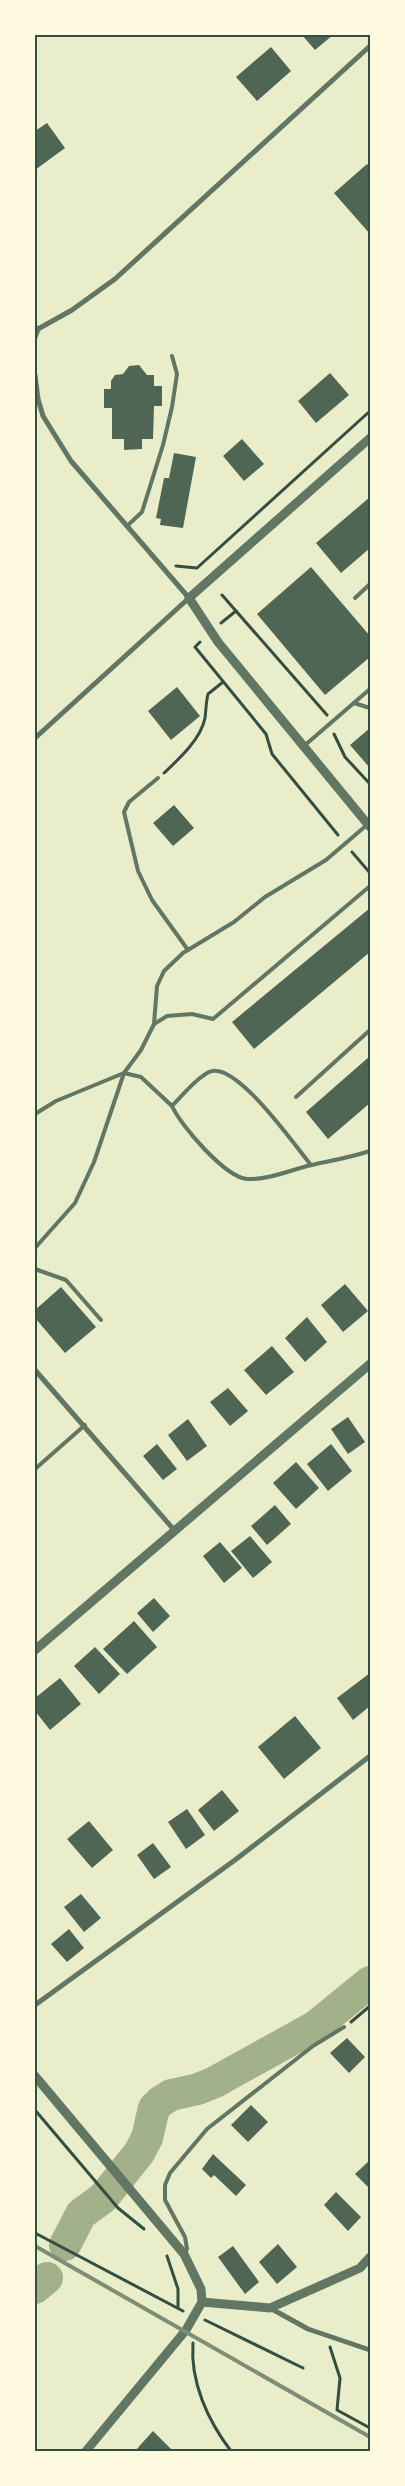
<svg xmlns="http://www.w3.org/2000/svg" width="405" height="2486" viewBox="0 0 405 2486" font-family="'IBM Plex Sans',sans-serif">
<style>
.lines{fill:none;stroke-linecap:round;stroke-linejoin:round}
.river{stroke:#a3b18a;stroke-width:32}
.building{fill:#4f6655}
.path{stroke:#344e41;stroke-width:3}
.service{stroke:#617663;stroke-width:4}
.minor{stroke:#617663;stroke-width:5}
.tertiary{stroke:#617663;stroke-width:9}
.rail{stroke:#7c8e77;stroke-width:4}
.neatline{fill:none;stroke:#344e41;stroke-width:2}
</style>
<rect width="100%" height="100%" fill="#e9edc9"/>
<g class="lines">
<g class="river">
<polyline points="65,2245 81,2214 103,2198 139,2153 147,2138 154,2108 160,2102 171,2095 198,2089 215,2082 316,2026 370,1982"/>
<polyline points="35,2288 47,2278"/>
</g>
</g>
<g class="building">
<polygon points="302,35 333,35 315,50"/>
<polygon points="271,47 291,71 257,101 236,77"/>
<polygon points="47,123 65,148 35,170 35,131"/>
<polygon points="367,164 370,168 370,234 334,193"/>
<polygon points="139,365 147,375 154,375 154,386 162,386 162,406 154,406 153,439 142,439 142,449 124,450 124,439 112,439 112,408 104,408 104,389 111,389 111,381 115,375 123,374 129,366"/>
<polygon points="330,373 349,395 316,423 298,401"/>
<polygon points="242,439 264,464 244,481 223,456"/>
<polygon points="174,453 196,457 183,528 160,525 161,519 156,518 164,478 169,478"/>
<polygon points="370,497 370,548 341,573 316,543"/>
<polygon points="311,567 370,636 370,657 325,695 257,614"/>
<polygon points="177,687 200,716 171,740 148,711"/>
<polygon points="370,728 370,768 350,745"/>
<polygon points="174,805 194,828 173,846 153,823"/>
<polygon points="370,908 370,952 254,1049 232,1022"/>
<polygon points="370,1056 370,1103 328,1139 306,1112"/>
<polygon points="345,1284 368,1311 343,1332 321,1305"/>
<polygon points="61,1287 96,1327 65,1353 35,1318 35,1310"/>
<polygon points="307,1317 327,1342 305,1362 285,1338"/>
<polygon points="272,1346 294,1372 266,1395 244,1370"/>
<polygon points="228,1388 248,1411 230,1426 210,1402"/>
<polygon points="348,1417 365,1442 348,1454 331,1429"/>
<polygon points="188,1419 207,1446 187,1461 168,1435"/>
<polygon points="157,1444 177,1469 163,1480 143,1456"/>
<polygon points="331,1444 352,1471 328,1491 307,1464"/>
<polygon points="296,1462 319,1488 296,1509 273,1483"/>
<polygon points="275,1505 291,1524 267,1545 251,1526"/>
<polygon points="250,1536 272,1562 253,1578 231,1551"/>
<polygon points="220,1542 242,1568 224,1583 203,1556"/>
<polygon points="154,1598 170,1616 153,1632 137,1613"/>
<polygon points="134,1621 157,1647 127,1674 103,1649"/>
<polygon points="95,1647 120,1674 99,1694 74,1666"/>
<polygon points="370,1673 370,1706 353,1720 337,1698"/>
<polygon points="60,1678 81,1704 50,1730 35,1711 35,1698"/>
<polygon points="295,1716 321,1748 284,1779 258,1747"/>
<polygon points="222,1790 239,1811 214,1831 198,1810"/>
<polygon points="187,1809 205,1835 186,1849 168,1822"/>
<polygon points="89,1821 113,1850 92,1868 67,1839"/>
<polygon points="153,1843 171,1867 154,1879 137,1855"/>
<polygon points="81,1894 101,1918 84,1932 64,1907"/>
<polygon points="69,1929 84,1948 67,1962 51,1944"/>
<polygon points="347,2038 365,2057 349,2073 330,2053"/>
<polygon points="251,2105 268,2122 248,2142 231,2125"/>
<polygon points="213,2154 246,2185 236,2196 214,2175 211,2178 202,2169"/>
<polygon points="370,2160 370,2189 355,2174"/>
<polygon points="336,2192 361,2217 348,2231 324,2205"/>
<polygon points="278,2244 297,2267 277,2284 259,2262"/>
<polygon points="233,2246 259,2282 245,2294 218,2257"/>
<polygon points="153,2431 173,2451 135,2451"/>
</g>
<g class="lines">
<g class="path">
<polyline points="176,566 197,568 370,411"/>
<polyline points="222,595 327,715"/>
<polyline points="221,623 236,611"/>
<polyline points="200,642 195,647 266,734 272,754 338,835"/>
<polyline points="334,734 345,757 370,784"/>
<path d="M164,773C179,759 201,739 205,718C206,710 206,702 208,694L223,682"/>
<polyline points="352,852 370,873"/>
<polyline points="351,2022 370,2006"/>
<polyline points="35,2110 118,2208 144,2229"/>
<polyline points="35,2233 183,2311"/>
<polyline points="167,2256 178,2289 178,2308"/>
<polyline points="205,2320 303,2368"/>
<path d="M193,2343C190,2382 208,2421 231,2451"/>
<polyline points="330,2347 340,2378 337,2410 370,2428"/>
</g>
<g class="service">
<polyline points="127,526 142,512 163,445 172,407 177,374 172,356"/>
<polyline points="355,598 370,584"/>
<polyline points="354,703 370,708"/>
<polyline points="304,746 370,689"/>
<polyline points="158,778 129,802 124,812 138,871 152,900 188,950"/>
<polyline points="154,1024 157,986 164,971 183,953 234,922 265,897 326,860 368,824"/>
<polyline points="296,1097 370,1030"/>
<polyline points="35,1114 56,1101 124,1073 141,1077 172,1106"/>
<path d="M311,1165C295,1146 235,1059 209,1072C195,1079 183,1095 172,1106C181,1126 225,1177 247,1179C266,1180 289,1171 307,1166C328,1161 349,1158 370,1151"/>
<polyline points="35,1248 75,1203 94,1162 124,1073 141,1050 154,1024 167,1016 192,1014 213,1019 370,886"/>
<polyline points="35,1269 66,1280 101,1320"/>
<polyline points="35,1469 85,1425"/>
<polyline points="184,2254 187,2249 185,2237 165,2200 165,2185 170,2173 207,2129 313,2046 344,2027"/>
</g>
<g class="minor">
<polyline points="38,329 72,310 115,279 370,46"/>
<polyline points="35,337 38,329 35,327"/>
<polyline points="35,375 38,399 43,416 71,461 189,598 35,738"/>
<polyline points="35,1370 175,1531"/>
<polyline points="35,2005 235,1860 370,1756"/>
<polyline points="270,2308 308,2329 370,2350"/>
</g>
<g class="tertiary">
<polyline points="370,438 189,598 218,642 370,827"/>
<polyline points="35,1650 370,1364"/>
<polyline points="35,2076 184,2254 201,2289 202,2302 186,2330 86,2451"/>
<polyline points="202,2302 270,2308 360,2268 370,2257"/>
</g>
<polyline class="rail" points="35,2246 370,2437"/>
</g>
<rect width="405" height="2486" fill="none" stroke="#fefae0" stroke-width="72"/>
<rect x="36" y="36" width="333" height="2414" class="neatline"/>
</svg>
